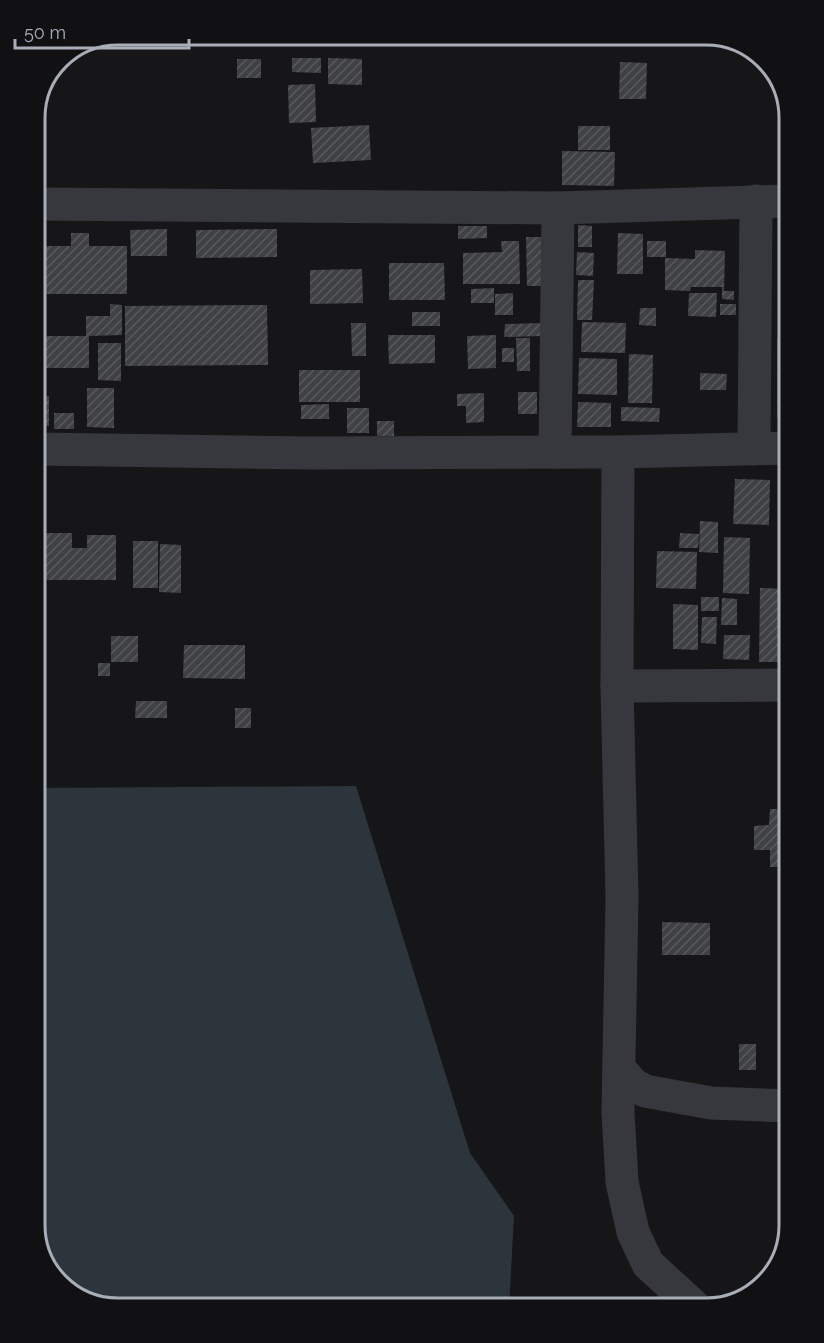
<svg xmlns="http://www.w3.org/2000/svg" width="824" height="1343" viewBox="0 0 824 1343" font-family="Raleway,sans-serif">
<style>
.water{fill:#2c353c}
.building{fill:url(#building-hatch)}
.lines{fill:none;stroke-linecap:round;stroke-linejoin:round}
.minor{stroke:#37383d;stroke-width:33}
.rim{fill:none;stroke:#a8adb8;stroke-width:3}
</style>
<defs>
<pattern id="building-hatch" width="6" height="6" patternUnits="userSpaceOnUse" patternTransform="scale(1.5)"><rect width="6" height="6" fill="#404145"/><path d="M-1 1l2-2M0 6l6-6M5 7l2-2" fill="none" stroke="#595a5e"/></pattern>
</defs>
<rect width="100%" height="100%" fill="#161618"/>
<polygon class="water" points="356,786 470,1153 514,1216 509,1308 113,1308 72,1295 43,1262 35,1225 35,788"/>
<g class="building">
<polygon points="336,35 358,35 358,45 336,44"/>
<polygon points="292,58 321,58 321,73 292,72"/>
<polygon points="328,58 362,59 362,85 328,84"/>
<rect x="237" y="59" width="24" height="19"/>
<polygon points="620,62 647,63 646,99 619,99"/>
<polygon points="315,84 316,122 289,123 288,85"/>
<polygon points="369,125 371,160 313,163 311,128"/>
<rect x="578" y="126" width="32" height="24"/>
<polygon points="562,151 615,152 614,186 562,185"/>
<polygon points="578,225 592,226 592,247 578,247"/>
<polygon points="458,226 487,226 487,238 458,239"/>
<polygon points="167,229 167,256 131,256 130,230"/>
<polygon points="277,229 277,257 196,258 196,230"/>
<polygon points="71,233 89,233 89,246 127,246 127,294 39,294 40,246 71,246"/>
<polygon points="618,233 643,234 643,274 617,274"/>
<polygon points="526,237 541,237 541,286 527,286"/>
<polygon points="501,241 519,241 520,284 463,284 463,253 502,252"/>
<rect x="647" y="241" width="19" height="16"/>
<polygon points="695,250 725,251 724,291 734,291 734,300 722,299 722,287 691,287 690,291 665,290 665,258 695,259"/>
<polygon points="577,252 594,253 593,276 576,275"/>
<polygon points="389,263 444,263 445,300 389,300"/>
<polygon points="362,269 363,303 310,304 310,270"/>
<polygon points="578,280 594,280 592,320 577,320"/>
<polygon points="494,288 494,303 471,303 471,289"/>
<polygon points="513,293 513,315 495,315 495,294"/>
<polygon points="689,293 717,293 716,317 688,316"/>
<polygon points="110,304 122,305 122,335 89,336 89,368 38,368 38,336 86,336 86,316 110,316"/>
<rect x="720" y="304" width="16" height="11"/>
<polygon points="267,305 268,365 125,366 125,306"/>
<polygon points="640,308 656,308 656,326 639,325"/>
<rect x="412" y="312" width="28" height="14"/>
<rect x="778" y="315" width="11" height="20"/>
<polygon points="582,322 626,323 625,353 581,352"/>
<polygon points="351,323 366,323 366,356 352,356"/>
<polygon points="542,323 543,336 504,337 505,324"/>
<polygon points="388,335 435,335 435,363 389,364"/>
<polygon points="496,335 496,368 468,369 467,336"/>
<polygon points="516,338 530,338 530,371 517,371"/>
<rect x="777" y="339" width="12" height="79"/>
<polygon points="98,343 121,343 121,381 98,380"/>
<rect x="502" y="348" width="12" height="14"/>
<polygon points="629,354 653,355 652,403 628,403"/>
<polygon points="579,358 617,359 617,395 578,394"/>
<rect x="299" y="370" width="61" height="32"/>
<polygon points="700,373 727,374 726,390 700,390"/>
<polygon points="87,388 114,388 114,428 87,427"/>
<rect x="518" y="392" width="19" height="22"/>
<polygon points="484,393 484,422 466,423 466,406 457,406 457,394"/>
<polygon points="35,395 49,396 49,426 35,426"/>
<polygon points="578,402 611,403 611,427 577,427"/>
<polygon points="329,404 329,419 301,419 301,405"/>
<polygon points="621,407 660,408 659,422 621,421"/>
<rect x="347" y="408" width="22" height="25"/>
<rect x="54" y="413" width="20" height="16"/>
<rect x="377" y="421" width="17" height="15"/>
<polygon points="735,479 770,480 769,525 733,524"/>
<polygon points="700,521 718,522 718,553 699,552"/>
<polygon points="43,533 72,533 72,548 87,548 87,535 116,535 116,580 42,580"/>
<polygon points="680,533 699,534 698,548 679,548"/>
<polygon points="724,537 750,538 749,594 723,593"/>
<rect x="133" y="541" width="25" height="47"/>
<polygon points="160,544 181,545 181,593 159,592"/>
<polygon points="657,551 697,552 696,589 656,588"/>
<polygon points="760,588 788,589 787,641 789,641 789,662 759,662"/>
<rect x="701" y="597" width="18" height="14"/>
<polygon points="722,598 737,599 737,625 721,625"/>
<polygon points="673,604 698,605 698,650 673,649"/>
<polygon points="702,617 717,617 716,644 701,643"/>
<polygon points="724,635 750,635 749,660 723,659"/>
<rect x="111" y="636" width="27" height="26"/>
<polygon points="184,645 245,645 245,679 183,678"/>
<rect x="98" y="663" width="12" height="13"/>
<polygon points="136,701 167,701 167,718 135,718"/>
<rect x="235" y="708" width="16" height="20"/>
<polygon points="770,809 789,809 789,867 770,867 770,850 754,850 754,826 769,825"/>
<polygon points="662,922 710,923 710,955 662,955"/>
<rect x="739" y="1044" width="17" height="26"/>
</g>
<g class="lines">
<g class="minor">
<polyline points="35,204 558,208 789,201"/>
<polyline points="35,449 311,453 618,452 789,448"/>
<polyline points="754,449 756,201"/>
<polyline points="555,452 558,208"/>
<polyline points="618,452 617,686 622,897 618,1112 622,1182 633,1232 648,1264 696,1308"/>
<polyline points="617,686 789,685"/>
<polyline points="619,1068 633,1084 645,1091 711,1103 789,1106"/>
</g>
</g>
<path d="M0 0H824V1343H0ZM118 45H706A73 73 0 0 1 779 118V1225A73 73 0 0 1 706 1298H118A73 73 0 0 1 45 1225V118A73 73 0 0 1 118 45Z" fill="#111113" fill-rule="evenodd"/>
<path class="rim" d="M118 45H706A73 73 0 0 1 779 118V1225A73 73 0 0 1 706 1298H118A73 73 0 0 1 45 1225V118A73 73 0 0 1 118 45Z"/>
<path d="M15 39v9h174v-9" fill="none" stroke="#a8adb8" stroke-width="3"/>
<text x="24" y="39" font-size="18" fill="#a8adb8" stroke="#111113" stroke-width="4.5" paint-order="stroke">50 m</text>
</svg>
